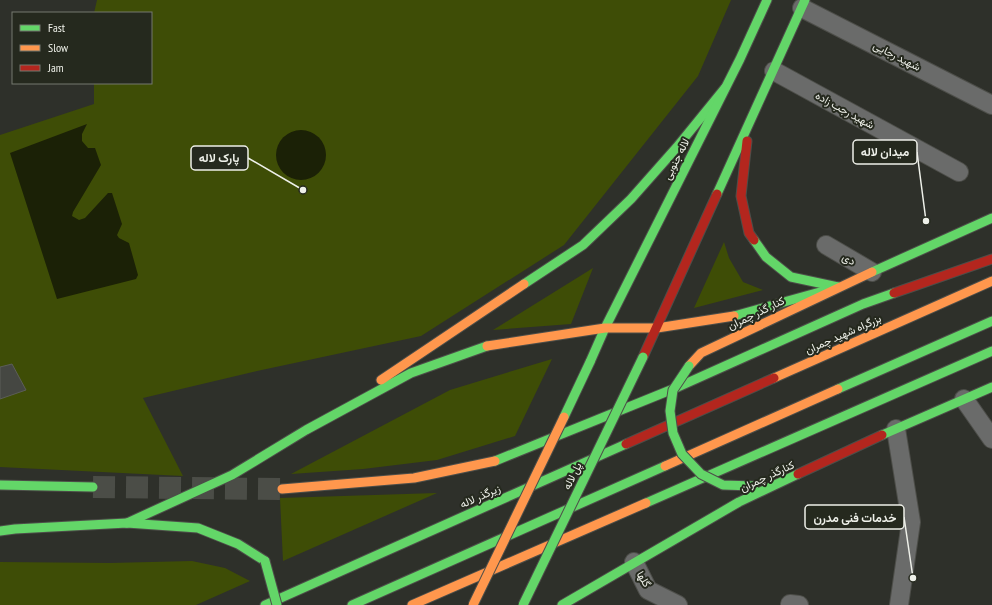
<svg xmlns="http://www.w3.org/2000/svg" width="992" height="605" viewBox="0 0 992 605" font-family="'PT Sans Narrow',Vazirmatn,sans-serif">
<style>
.green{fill:#3e4d06}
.water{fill:#1b2106}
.building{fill:#454742;stroke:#5c5e58}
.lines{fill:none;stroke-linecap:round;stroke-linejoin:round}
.highway-tunnel{stroke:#4b4d47;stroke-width:22;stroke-dasharray:22 11;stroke-linecap:butt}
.street-casing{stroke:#4d4e49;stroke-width:20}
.fast-casing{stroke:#4d4e49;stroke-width:11}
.slow-casing{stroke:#4d4e49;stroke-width:11}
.jam-casing{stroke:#4d4e49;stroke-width:11}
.street{stroke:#6a6b6a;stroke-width:18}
.fast{stroke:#63d668;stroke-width:9}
.slow{stroke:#ff974d;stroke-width:9}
.jam{stroke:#b3261e;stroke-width:9}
.fast-bridge-casing{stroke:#4d4e49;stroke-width:11;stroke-linecap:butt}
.slow-bridge-casing{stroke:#4d4e49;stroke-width:11;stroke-linecap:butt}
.fast-bridge{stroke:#63d668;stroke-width:9}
.slow-bridge{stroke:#ff974d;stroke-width:9}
.labels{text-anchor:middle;stroke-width:4;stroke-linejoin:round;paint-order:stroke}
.street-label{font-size:11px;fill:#eef0e9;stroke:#25291e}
.leader{fill:none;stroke:#eef0e9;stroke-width:1.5}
.callout-dot{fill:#eef0e9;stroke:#25291e;stroke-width:1.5}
.callout{fill:#25291e;stroke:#eef0e9;stroke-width:1.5}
.callout-label{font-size:12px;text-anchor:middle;font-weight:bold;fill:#eef0e9}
</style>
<rect width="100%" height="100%" fill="#2e302a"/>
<g class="green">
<polygon points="97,0 731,0 698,76 564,245 421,336 257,371 143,398 183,476 0,467 0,135 94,104 94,83 151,83 151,13 94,13"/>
<polygon points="724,242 729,258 743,282 763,290 694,308"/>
<polygon points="593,268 571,324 493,330"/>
<polygon points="552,359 515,436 437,460 363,469 291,474 450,390"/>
<polygon points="437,493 283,561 280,498"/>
<polygon points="192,561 225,568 250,581 196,605 0,605 0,562 110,563"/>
</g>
<g class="water">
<polygon points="87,124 82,134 82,141 88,148 95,148 101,165 73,212 72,216 79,220 85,218 108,193 112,193 122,224 117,235 119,238 129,243 138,275 136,279 57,299 10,153"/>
<circle cx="301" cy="155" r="25"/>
</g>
<polygon class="building" points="12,364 26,390 0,399 0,367"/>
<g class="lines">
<polyline class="highway-tunnel" points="93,487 282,489"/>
<g class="street-casing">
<g id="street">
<polyline points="802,8 992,105"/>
<polyline points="774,71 959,172"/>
<polyline points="826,245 872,272"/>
<polyline points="964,399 992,439"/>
<polyline points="896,429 911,522 899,605"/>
<polyline points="634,562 648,590 678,605"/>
<polyline points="790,604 799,605"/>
</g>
</g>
<g class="fast-casing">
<g id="fast">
<polyline points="717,194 805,0"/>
<polyline points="754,240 766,257 791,277 838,287"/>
<polyline points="872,272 992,218"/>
<polyline points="524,284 583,245 631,199 677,147 725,88"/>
<polyline points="734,316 838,287"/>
<polyline points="590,362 605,328 740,59 767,0"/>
<polyline points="838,389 992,321"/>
<polyline points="882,435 992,387"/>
<polyline points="495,461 678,387 863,304 894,293"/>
<polyline points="0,485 93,487"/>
<polyline points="646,503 992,351"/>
<polyline points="127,523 232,475 306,430 411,373 487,346"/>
<polyline points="0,531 15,529 127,523 198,528 238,544 265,561"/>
<polyline points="265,605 626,444"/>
<polyline points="352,605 665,466"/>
<polyline points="562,605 739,502 798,474"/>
</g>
</g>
<g class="slow-casing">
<g id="slow">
<polyline points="487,346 605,328 657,328 734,316"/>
<polyline points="689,366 701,353 872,272"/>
<polyline points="774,378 992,281"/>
<polyline points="381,380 524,284"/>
<polyline points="665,466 838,389"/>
<polyline points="282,489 414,478 495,461"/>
<polyline points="412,605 646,503"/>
</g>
</g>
<g class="jam-casing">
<g id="jam">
<polyline points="747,141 741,196 749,233 754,240"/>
<polyline points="894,293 992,259"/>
<polyline points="643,357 717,194"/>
<polyline points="626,444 774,378"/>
<polyline points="798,474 882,435"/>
</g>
</g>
<use href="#street" class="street"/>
<use href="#fast" class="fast"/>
<use href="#slow" class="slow"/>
<use href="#jam" class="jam"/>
<g class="fast-bridge-casing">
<g id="fast-bridge">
<polyline points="689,366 673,390 670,411 673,433 682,454 701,474 723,485 754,486"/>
<polyline points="564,417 590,362"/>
<polyline points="265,561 277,605"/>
<polyline points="523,605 643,357"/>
</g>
</g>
<g class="slow-bridge-casing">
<polyline id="slow-bridge" points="473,605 564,417"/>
</g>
<use href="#fast-bridge" class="fast-bridge"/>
<use href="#slow-bridge" class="slow-bridge"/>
</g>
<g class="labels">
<g class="street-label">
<text transform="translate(897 56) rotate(27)" y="4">شهید رجایی</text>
<text transform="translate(845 110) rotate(29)" y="4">شهید رجب زاده</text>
<text transform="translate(676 159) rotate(-63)" y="4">لاله جنوبی</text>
<text transform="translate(849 259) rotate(29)" y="4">دی</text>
<text transform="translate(756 313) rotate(-26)" y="4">کنار گذر چمران</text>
<text transform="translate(843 334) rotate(-24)" y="4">بزرگراه شهید چمران</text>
<text transform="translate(572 476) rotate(-64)" y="4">پل لاله</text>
<text transform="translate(767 476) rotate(-25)" y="4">کنارگذر چمران</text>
<text transform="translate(480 496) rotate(-24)" y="4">زیرگذر لاله</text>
<text transform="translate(644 579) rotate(59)" y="4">گلها</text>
</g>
</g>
<path class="leader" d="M926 221L917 152M303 190L248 158M913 578L904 517"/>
<g class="callout-dot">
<circle cx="926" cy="221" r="4"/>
<circle cx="303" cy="190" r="4"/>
<circle cx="913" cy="578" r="4"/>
</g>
<g class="callout">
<rect x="853" y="140" width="64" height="24" rx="4"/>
<rect x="191" y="146" width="57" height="24" rx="4"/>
<rect x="805" y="505" width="99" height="24" rx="4"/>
</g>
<g class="callout-label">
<text x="885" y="156">میدان لاله</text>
<text x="219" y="162">پارک لاله</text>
<text x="855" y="522">خدمات فنی مدرن</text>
</g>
<rect x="12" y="12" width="140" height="72" fill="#25291e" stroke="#75796f"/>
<rect x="20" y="25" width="20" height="6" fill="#63d668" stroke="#75796f"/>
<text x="48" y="32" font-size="12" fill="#eef0e9">Fast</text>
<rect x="20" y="45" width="20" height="6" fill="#ff974d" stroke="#75796f"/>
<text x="48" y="52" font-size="12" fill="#eef0e9">Slow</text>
<rect x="20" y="65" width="20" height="6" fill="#b3261e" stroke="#75796f"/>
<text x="48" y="72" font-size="12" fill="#eef0e9">Jam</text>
</svg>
